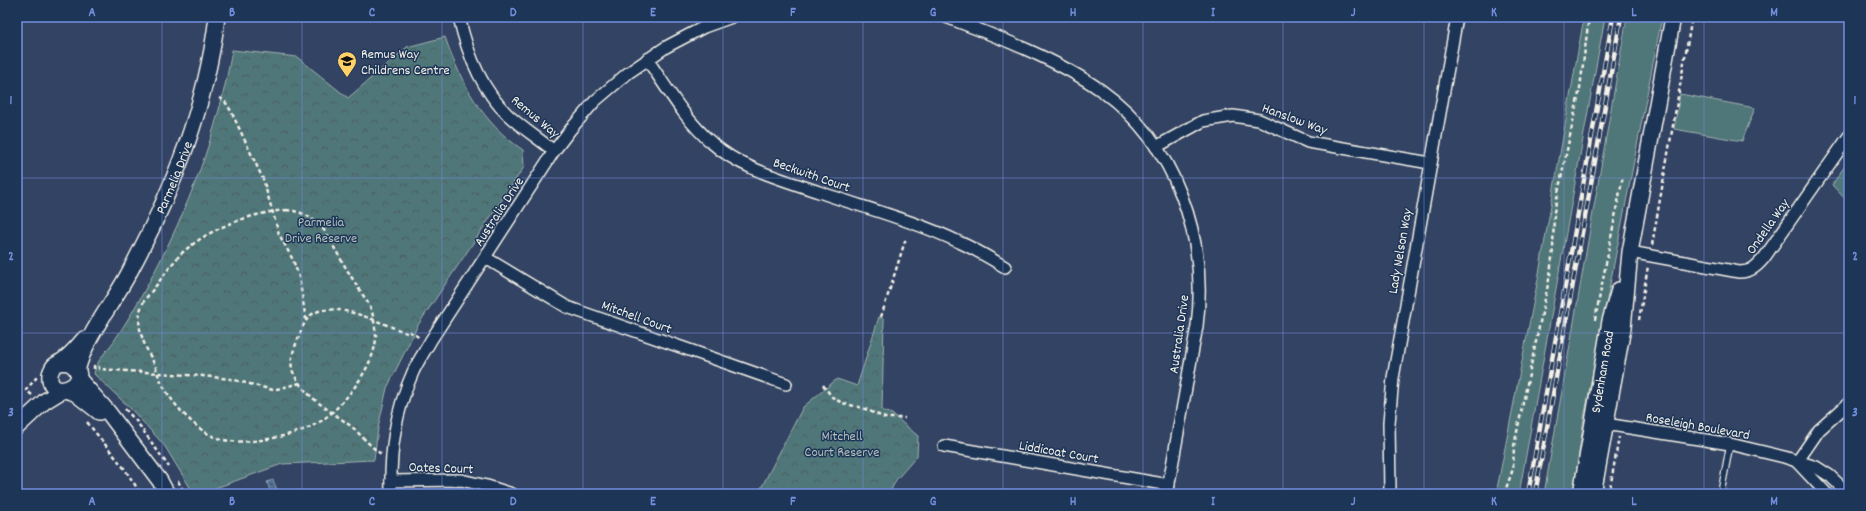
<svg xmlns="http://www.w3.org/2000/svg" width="1866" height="511" viewBox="0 0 1866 511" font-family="Dekko,sans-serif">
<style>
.grass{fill:#507679;stroke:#a2b4b0}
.park{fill:url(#park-crowns);stroke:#a2b4b0}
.water{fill:url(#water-rules);stroke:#8c9db0}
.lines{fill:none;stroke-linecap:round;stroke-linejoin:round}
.lane-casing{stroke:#f4f1e8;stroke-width:8}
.street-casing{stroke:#f4f1e8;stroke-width:14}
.secondary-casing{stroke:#f4f1e8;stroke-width:18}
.path{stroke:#f4f1e8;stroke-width:2.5;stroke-dasharray:4 3;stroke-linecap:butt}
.lane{stroke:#1d3557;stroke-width:5.5}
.street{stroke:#1d3557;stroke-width:11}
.secondary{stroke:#1d3557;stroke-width:15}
.rail-casing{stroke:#f4f1e8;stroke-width:4.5}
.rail{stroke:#1d3557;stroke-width:3;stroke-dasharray:9;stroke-linecap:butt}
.grid{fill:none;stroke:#738fde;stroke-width:1;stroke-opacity:0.55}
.labels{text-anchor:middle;stroke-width:3;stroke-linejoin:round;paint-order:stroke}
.poi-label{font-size:14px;fill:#f4f1e8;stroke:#1d3557;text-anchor:start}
.street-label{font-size:14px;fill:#f4f1e8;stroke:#1d3557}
.park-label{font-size:14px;fill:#b2c0bc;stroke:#1d3557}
.neatline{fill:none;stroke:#738fde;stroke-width:1.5}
.grid-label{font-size:13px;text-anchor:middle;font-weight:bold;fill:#738fde}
</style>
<defs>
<pattern id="park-crowns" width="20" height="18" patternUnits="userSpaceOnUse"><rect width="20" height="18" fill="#507679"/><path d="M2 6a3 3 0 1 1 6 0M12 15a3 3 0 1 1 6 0" fill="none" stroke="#4c5f60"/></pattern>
<pattern id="water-rules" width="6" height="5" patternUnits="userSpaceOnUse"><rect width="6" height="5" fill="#46658b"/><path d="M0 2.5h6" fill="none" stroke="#617c9b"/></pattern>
</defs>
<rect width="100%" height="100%" fill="#334364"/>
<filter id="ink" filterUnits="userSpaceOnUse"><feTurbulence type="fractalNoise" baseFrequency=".025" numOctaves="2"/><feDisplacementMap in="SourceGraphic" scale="8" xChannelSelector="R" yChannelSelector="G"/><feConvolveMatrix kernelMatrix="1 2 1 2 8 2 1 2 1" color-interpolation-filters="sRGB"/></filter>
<g filter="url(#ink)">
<g class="grass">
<polygon points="1584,17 1605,17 1519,494 1496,494 1538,279"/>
<polygon points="1627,17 1662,17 1584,418 1573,494 1544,494"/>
<polygon points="1680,94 1755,108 1742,141 1674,129"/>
<polygon points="1849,160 1849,203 1832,185"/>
</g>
<g class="park">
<path d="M445,37C461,83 482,123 523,150L524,167L418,325L387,388L378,428L374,460L282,464L199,494H194L164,445L130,408L94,374C96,361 106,352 114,341C126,323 138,303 148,284C188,210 218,133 232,50L297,57L348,98L407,47Z"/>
<polygon points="879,317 884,319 882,410 892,414 918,436 917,456 896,480 889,494 758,494 803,407 837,379 857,386"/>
</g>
<polygon class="water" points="273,480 279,494 271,494 267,482"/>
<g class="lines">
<g class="lane-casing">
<polyline id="lane" points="1722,494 1722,487 1730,444"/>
</g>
<g class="street-casing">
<g id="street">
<path d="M459,17C467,53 481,89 508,115C522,128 539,139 554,151"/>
<path d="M946,17C996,36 1059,60 1102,91C1176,144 1208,238 1197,326L1167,494"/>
<path d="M647,59C667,88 685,120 712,143C741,169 782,179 819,192C865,208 915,221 959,242C975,249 990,258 1005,267"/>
<polyline points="1156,147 1203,121 1233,116 1259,120 1308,142 1430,163"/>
<path d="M1630,252L1739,272C1751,272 1756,267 1764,258L1849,136"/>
<polyline points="486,258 567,307 786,384"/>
<polyline points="1599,423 1730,444 1784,457 1816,467 1830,476 1849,494"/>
<polyline points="944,446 1169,485"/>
<polyline points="1797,462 1819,430 1849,403"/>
<polyline points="1797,462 1827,494"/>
<polyline points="391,481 461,480 487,486 512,494"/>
<polyline points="1390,492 1389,423 1393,378 1457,17"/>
<path d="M391,494C390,451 395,412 413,372C418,361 425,351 431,340L554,151L570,130L595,101L628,73L666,47L704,27L732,17"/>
</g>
</g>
<g class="secondary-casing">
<g id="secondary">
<path d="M60,362L69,363C100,381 47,406 50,374C51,371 52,368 54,366C58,363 63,361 67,357C73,352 79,345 84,339"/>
<path id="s1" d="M77,371C86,334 114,303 131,269C173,190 206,107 217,17"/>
<polyline points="78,378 108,412 160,481 167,494"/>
<polyline points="65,390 75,393 99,412"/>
<polyline points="17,427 45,401 63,390"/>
<path id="s2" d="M1581,494L1610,321L1619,290"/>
<polyline points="1593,494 1623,328 1630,252 1673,17"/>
</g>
</g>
<g class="path">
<polyline points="219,98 224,100 231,111 263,179 279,234 293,260 299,277 306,320"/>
<path d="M286,210C303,211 313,218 324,230C335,249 345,267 357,286C362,294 369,303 372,312C374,319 375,328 376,335C377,365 339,414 312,426C290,437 240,447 217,438C195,430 170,402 161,381C158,376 157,371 155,365C145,347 132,323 144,301C148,295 154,289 158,283C168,270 178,254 192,245C218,225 254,213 286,210Z"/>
<polyline points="1652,245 1692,17"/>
<polyline points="881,317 906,238"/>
<polyline points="1595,320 1623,176"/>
<polyline points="1639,320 1648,266"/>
<polyline points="94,369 94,366 99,367 99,369 203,376 231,379 273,390 300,383"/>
<polyline points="823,385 832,397 842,403 863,408 885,418 905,418"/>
<polyline points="32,395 26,390 37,377"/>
<polyline points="125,409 137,422 169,467"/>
<polyline points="87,422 124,468 141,494"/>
<path d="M381,454C370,446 362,436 352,427C332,411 305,398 294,374C288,363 294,349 298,339C301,331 304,321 311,315C334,298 384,325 407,333L409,331L420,338"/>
<polyline points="178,481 185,494"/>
<polyline points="1504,494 1513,469 1514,446 1550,275 1553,249 1554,212 1580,88 1589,17"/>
<polyline points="1609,494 1619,437"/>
</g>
<use href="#lane" class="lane"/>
<use href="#street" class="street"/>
<use href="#secondary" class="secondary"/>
<g class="rail-casing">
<g id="rail">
<polyline points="1528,494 1613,17"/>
<polyline points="1535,494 1621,17"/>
</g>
</g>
<use href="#rail" class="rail"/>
</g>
</g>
<path class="grid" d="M162,17V494M302,17V494M442,17V494M583,17V494M723,17V494M863,17V494M1003,17V494M1143,17V494M1283,17V494M1424,17V494M1564,17V494M1704,17V494M17,178H1849M17,333H1849"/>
<defs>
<g id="school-pin" transform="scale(1)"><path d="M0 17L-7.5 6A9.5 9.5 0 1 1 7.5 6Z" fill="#ffd166" stroke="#1d3557"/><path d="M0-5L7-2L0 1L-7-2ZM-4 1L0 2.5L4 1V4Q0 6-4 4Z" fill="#111"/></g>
</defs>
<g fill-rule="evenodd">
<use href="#school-pin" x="347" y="61"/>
</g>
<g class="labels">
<g class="poi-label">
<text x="361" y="58">Remus Way<tspan x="361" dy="16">Childrens Centre</tspan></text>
</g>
<g class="street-label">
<text transform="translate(536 116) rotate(40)" y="5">Remus Way</text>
<text transform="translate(1295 118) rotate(20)" y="5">Hanslow Way</text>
<text transform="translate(812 174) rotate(19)" y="5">Beckwith Court</text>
<text dy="5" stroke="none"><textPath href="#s1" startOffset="217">Parmelia Drive</textPath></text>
<text transform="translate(498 211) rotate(-57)" y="5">Australia Drive</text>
<text transform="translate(1767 226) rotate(-55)" y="5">Ondella Way</text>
<text transform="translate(1399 251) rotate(-80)" y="5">Lady Nelson Way</text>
<text transform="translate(637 316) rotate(20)" y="5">Mitchell Court</text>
<text transform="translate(1178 334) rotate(-82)" y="5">Australia Drive</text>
<text dy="5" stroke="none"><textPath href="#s2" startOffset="124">Sydenham Road</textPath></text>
<text transform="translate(1698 425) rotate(10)" y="5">Roseleigh Boulevard</text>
<text transform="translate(1059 451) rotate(10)" y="5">Liddicoat Court</text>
<text transform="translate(441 467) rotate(2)" y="5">Oates Court</text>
</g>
<g class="park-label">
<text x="321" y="226">Parmelia<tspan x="321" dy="16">Drive Reserve</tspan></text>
<text x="842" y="440">Mitchell<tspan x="842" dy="16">Court Reserve</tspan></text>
</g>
</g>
<rect width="1866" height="511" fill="none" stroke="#1d3557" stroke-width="44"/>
<rect x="22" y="22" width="1822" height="467" class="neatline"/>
<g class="grid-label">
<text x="92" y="16">A</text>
<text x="232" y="16">B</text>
<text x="372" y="16">C</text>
<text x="513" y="16">D</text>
<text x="653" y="16">E</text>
<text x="793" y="16">F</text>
<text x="933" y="16">G</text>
<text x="1073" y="16">H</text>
<text x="1213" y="16">I</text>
<text x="1353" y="16">J</text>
<text x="1494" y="16">K</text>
<text x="1634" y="16">L</text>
<text x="1774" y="16">M</text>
<text x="11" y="104">1</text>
<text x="1855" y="104">1</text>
<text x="11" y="260">2</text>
<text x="1855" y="260">2</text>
<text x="11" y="416">3</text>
<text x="1855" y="416">3</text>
<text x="92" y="505">A</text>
<text x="232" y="505">B</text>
<text x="372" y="505">C</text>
<text x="513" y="505">D</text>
<text x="653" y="505">E</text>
<text x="793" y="505">F</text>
<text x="933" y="505">G</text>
<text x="1073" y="505">H</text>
<text x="1213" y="505">I</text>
<text x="1353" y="505">J</text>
<text x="1494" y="505">K</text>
<text x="1634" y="505">L</text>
<text x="1774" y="505">M</text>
</g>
</svg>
